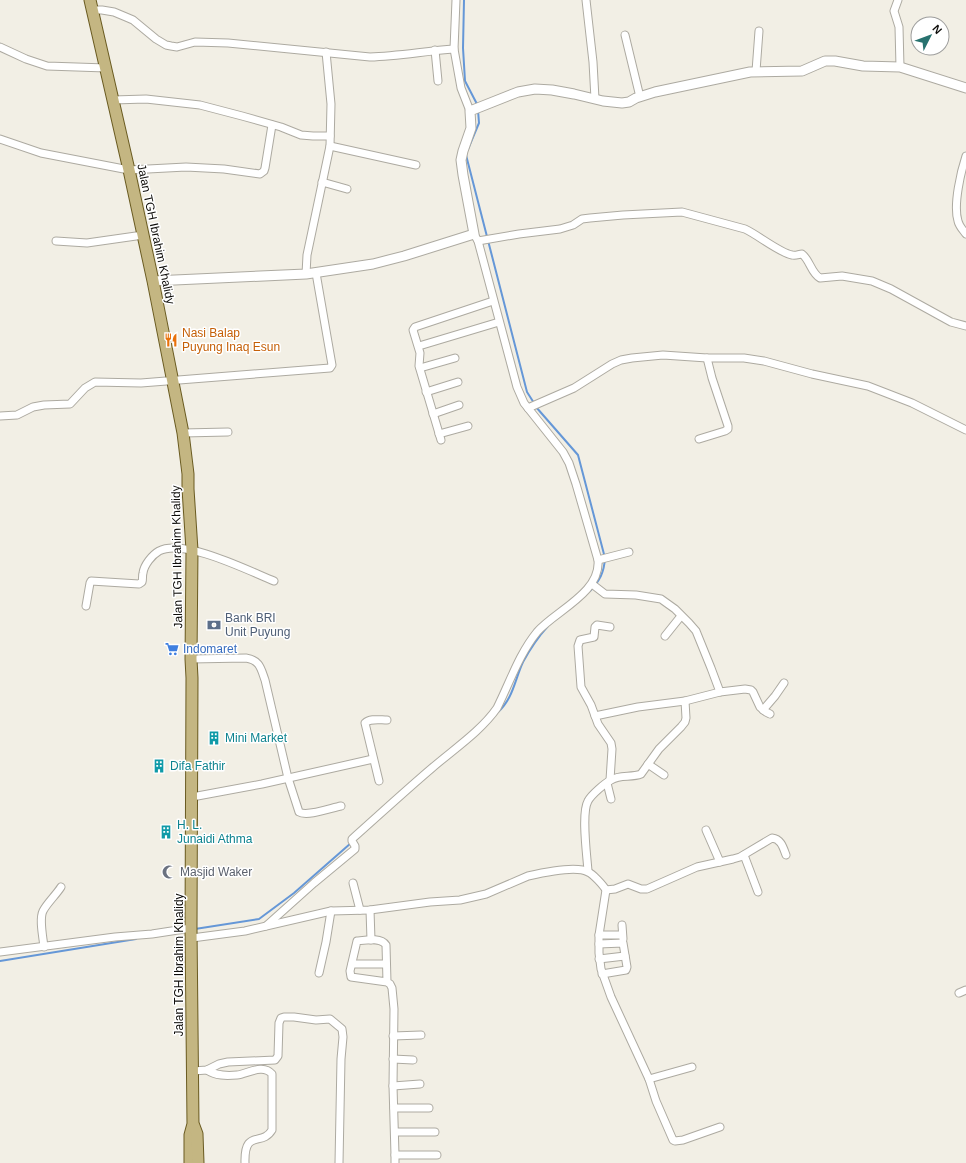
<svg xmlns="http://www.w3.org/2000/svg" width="966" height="1163" viewBox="0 0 966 1163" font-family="Helvetica,sans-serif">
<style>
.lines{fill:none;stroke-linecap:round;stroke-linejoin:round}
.stream{stroke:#6597d7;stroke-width:2}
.minor-casing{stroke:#adaaa1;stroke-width:9}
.tertiary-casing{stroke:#adaaa1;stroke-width:11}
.primary-casing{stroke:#6a5b21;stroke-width:13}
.minor{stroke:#fff;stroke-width:7}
.tertiary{stroke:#fff;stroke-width:9}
.primary{stroke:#c4b682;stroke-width:11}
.labels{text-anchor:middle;stroke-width:3;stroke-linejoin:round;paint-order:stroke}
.street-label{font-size:12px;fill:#0d0c09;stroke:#fff}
.food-label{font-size:12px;fill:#c56008;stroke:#fff;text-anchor:start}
.service-label{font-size:12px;fill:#4e5e75;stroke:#fff;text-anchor:start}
.shop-label{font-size:12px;fill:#366cbe;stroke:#fff;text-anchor:start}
.culture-label{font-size:12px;fill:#0d838f;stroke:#fff;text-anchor:start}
.worship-label{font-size:12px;fill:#5b616d;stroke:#fff;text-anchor:start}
</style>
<rect width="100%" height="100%" fill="#f2efe5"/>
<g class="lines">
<g class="stream">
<polyline points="464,0 463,48 465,81 478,106"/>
<polyline points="468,149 479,123 478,110"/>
<polyline points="466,155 527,392 534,403"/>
<path d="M536,407L578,455L605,558C604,573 600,580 590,591"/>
<path d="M498,712C513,699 515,679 523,662C530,649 538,637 548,626"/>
<polyline points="195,929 259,919 294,893 351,843"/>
<polyline points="0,961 136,939"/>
</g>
<g class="minor-casing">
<g id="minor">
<polyline points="456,0 454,49 461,88 470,111"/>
<polyline points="586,0 593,62 595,99"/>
<polyline points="898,0 894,11 899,27 900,67"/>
<path d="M93,10H102L114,12L126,17L133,20L156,39L166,45L171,46L177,47L195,42L228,43L370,57C398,56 426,51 454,49"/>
<polyline points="625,35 640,97"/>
<polyline points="0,47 26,59 47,66 106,68"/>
<polyline points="435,50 438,81"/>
<polyline points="756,71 759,31"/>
<polyline points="113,100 146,99 200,105 242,116 281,127 301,135 313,136 330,136"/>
<polyline points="0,139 41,153 129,170 186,167 224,169 260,174 264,171 265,168 272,125"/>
<polyline points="330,146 416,165"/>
<path d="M966,156C961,171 953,205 958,221C959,226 963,230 966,234"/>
<polyline points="322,182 347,189"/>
<polyline points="56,241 87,243 143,235"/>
<path d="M478,241L519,234L560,229L573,225L582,219L590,218L623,215L682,212L745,229C758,235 780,253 792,255C796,256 799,254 802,254C810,260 811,273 820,278L842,276L872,281L891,289L951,322L966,326"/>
<polyline points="306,274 307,255 330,146 331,104 326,52"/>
<polyline points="419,346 499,322"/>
<polyline points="420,368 455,358"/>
<polyline points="426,392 458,382"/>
<polyline points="528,408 574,388 612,364 621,360 632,358 663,355 707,358 744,358 764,361 812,374 868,386 912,403 966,430"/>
<polyline points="433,414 459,405"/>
<polyline points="0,416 17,415 33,407 44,405 70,404 85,388 95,382 141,383 330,368 332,365 316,273"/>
<polyline points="183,433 228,432"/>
<polyline points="439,434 468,426"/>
<polyline points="699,439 725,431 728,429 728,426 712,378 707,358"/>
<polyline points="441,440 419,366 420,353 413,330 415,327 493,301"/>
<polyline points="598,560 629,552"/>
<polyline points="592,584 605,594 636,595 661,599 675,609 689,623 696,631 711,668 720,692"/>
<path d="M86,606L90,583L91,581L139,584L142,582C143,579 142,576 143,573C144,565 152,555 159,551C184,538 249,571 274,581"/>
<polyline points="665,636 681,616"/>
<path d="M191,659L246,658C260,660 261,669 265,680L288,778L299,812C307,817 331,808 341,806"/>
<polyline points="763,710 775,696 784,683"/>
<polyline points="595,716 638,707 685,701 720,692 745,689 751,690 753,692 760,707 766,712 770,714"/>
<polyline points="648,764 664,775"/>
<polyline points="610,780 612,749 611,743 598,724 591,705 581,687 578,646 580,640 594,637 595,627 597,625 610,627"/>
<path d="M379,781L365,723C370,718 380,720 387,720"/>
<polyline points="607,783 611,799"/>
<polyline points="192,797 262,784 373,759"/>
<polyline points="706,830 720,862"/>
<polyline points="744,855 758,892"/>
<path d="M588,871C587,856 581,813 588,801C591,795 605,783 611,780C620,774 631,778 641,774L659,749L681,727L685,722L686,718L685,701"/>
<polyline points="353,883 360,910"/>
<path d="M606,890L615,889L628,884L641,889H647L697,867L733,859L740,857L772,838C781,839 783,847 786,855"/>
<polyline points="370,910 371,940"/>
<polyline points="622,925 623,939"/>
<path d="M266,926L314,883L355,849V846L352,841V839C379,815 405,791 432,768C454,749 481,731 497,708C510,682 519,654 537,632C555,611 601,593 598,560L576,484L569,463L563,452L524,403L517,387L478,241L474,234"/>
<polyline points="599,935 622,935"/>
<path d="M192,938L245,931L331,911L370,910L430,902L460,900L486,894L528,876C541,873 576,865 588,872C593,874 603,885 606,890L599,935V953L601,969L611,997L649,1079L656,1101L673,1140L675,1141L683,1140L720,1127"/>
<polyline points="599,944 623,943 627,967 626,970 602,974"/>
<path d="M44,947C43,937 39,919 43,911C47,903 56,895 61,887"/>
<polyline points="0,952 115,937 152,934 191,928"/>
<polyline points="599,959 625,956"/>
<polyline points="352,964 386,964"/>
<polyline points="319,973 326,942 331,911"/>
<path d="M387,982L351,977L350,971L357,941C366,940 381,937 386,945L387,982L390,984L392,988L394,1009L393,1086L395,1155H437"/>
<polyline points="959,993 966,990"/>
<polyline points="393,1036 421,1035"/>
<polyline points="393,1059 413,1060"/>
<path d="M207,1070C216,1076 226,1076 237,1075C247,1074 263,1063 272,1074V1130C262,1147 244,1128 245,1163"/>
<polyline points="193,1071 207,1070 219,1064 228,1062 275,1060 278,1056 279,1023 281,1018 284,1017 294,1017 316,1020 330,1019 342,1029 343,1037 341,1059 339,1163"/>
<polyline points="649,1079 692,1067"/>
<polyline points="393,1086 420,1084"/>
<polyline points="394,1108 429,1108"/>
<polyline points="395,1132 435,1132"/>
<polyline points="395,1155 395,1163"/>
</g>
</g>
<g class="tertiary-casing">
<polyline id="tertiary" points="153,281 306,274 373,264 404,256 474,234 463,175 461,160 463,151 471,128 470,111 518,92 535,89 552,90 574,94 603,101 622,103 629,102 636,98 655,92 750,72 802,71 825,61 835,61 863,66 900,67 966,88"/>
</g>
<g class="primary-casing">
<g id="primary">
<polyline points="90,0 129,170 153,281 183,433 188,474 188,489 192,550 191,659 192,678 191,928 193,1124 190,1135 190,1163"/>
<polyline points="194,1126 197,1134 198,1163"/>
</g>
</g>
<use href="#minor" class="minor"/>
<use href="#tertiary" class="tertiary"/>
<use href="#primary" class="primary"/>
</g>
<defs>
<g id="restaurant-bare" transform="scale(1.08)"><path d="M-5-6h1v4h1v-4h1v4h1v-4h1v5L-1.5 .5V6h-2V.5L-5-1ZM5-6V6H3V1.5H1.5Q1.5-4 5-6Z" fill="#e8710a" stroke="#fff" stroke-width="2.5" paint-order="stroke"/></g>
<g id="bank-bare" transform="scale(1.08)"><path d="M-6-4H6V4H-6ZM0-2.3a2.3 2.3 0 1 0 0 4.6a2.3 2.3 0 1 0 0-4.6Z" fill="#5c6f8a" stroke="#fff" stroke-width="2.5" paint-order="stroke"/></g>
<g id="supermarket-bare" transform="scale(1.08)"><path d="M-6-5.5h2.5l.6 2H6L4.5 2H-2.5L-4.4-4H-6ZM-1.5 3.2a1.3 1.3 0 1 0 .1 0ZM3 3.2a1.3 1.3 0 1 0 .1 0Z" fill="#3f7fe0" stroke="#fff" stroke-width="2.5" paint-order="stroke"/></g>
<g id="building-bare" transform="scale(1.08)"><path d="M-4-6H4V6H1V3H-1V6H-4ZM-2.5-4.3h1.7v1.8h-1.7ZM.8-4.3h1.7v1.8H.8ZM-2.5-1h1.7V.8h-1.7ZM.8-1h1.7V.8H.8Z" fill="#0f9aa8" stroke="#fff" stroke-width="2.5" paint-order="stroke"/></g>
<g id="mosque-bare" transform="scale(1.08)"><path d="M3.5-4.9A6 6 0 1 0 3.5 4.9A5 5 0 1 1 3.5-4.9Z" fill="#6b7280" stroke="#fff" stroke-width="2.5" paint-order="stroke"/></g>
</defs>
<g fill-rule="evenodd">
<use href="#restaurant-bare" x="171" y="340"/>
<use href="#bank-bare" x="214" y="625"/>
<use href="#supermarket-bare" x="172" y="649"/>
<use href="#building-bare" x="214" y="738"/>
<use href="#building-bare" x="159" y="766"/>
<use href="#building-bare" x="166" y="832"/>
<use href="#mosque-bare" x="169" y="872"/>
</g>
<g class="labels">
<g class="street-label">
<text transform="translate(156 234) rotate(78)" y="4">Jalan TGH Ibrahim Khalidy</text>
<text transform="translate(177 557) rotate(-91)" y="4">Jalan TGH Ibrahim Khalidy</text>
<text transform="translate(179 965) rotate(-90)" y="4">Jalan TGH Ibrahim Khalidy</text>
</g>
<g class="food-label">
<text x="182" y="337">Nasi Balap<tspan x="182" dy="14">Puyung Inaq Esun</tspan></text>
</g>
<g class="service-label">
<text x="225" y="622">Bank BRI<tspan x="225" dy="14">Unit Puyung</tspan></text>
</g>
<g class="shop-label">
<text x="183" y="653">Indomaret</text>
</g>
<g class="culture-label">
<text x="225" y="742">Mini Market</text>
<text x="170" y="770">Difa Fathir</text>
<text x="177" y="829">H. L.<tspan x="177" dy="14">Junaidi Athma</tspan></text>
</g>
<g class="worship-label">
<text x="180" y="876">Masjid Waker</text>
</g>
</g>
<g transform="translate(930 36) rotate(48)"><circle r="19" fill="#ffffff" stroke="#9e9e9d"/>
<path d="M0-3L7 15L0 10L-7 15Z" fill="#28726f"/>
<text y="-6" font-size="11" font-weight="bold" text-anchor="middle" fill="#0d0c09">N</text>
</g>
</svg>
